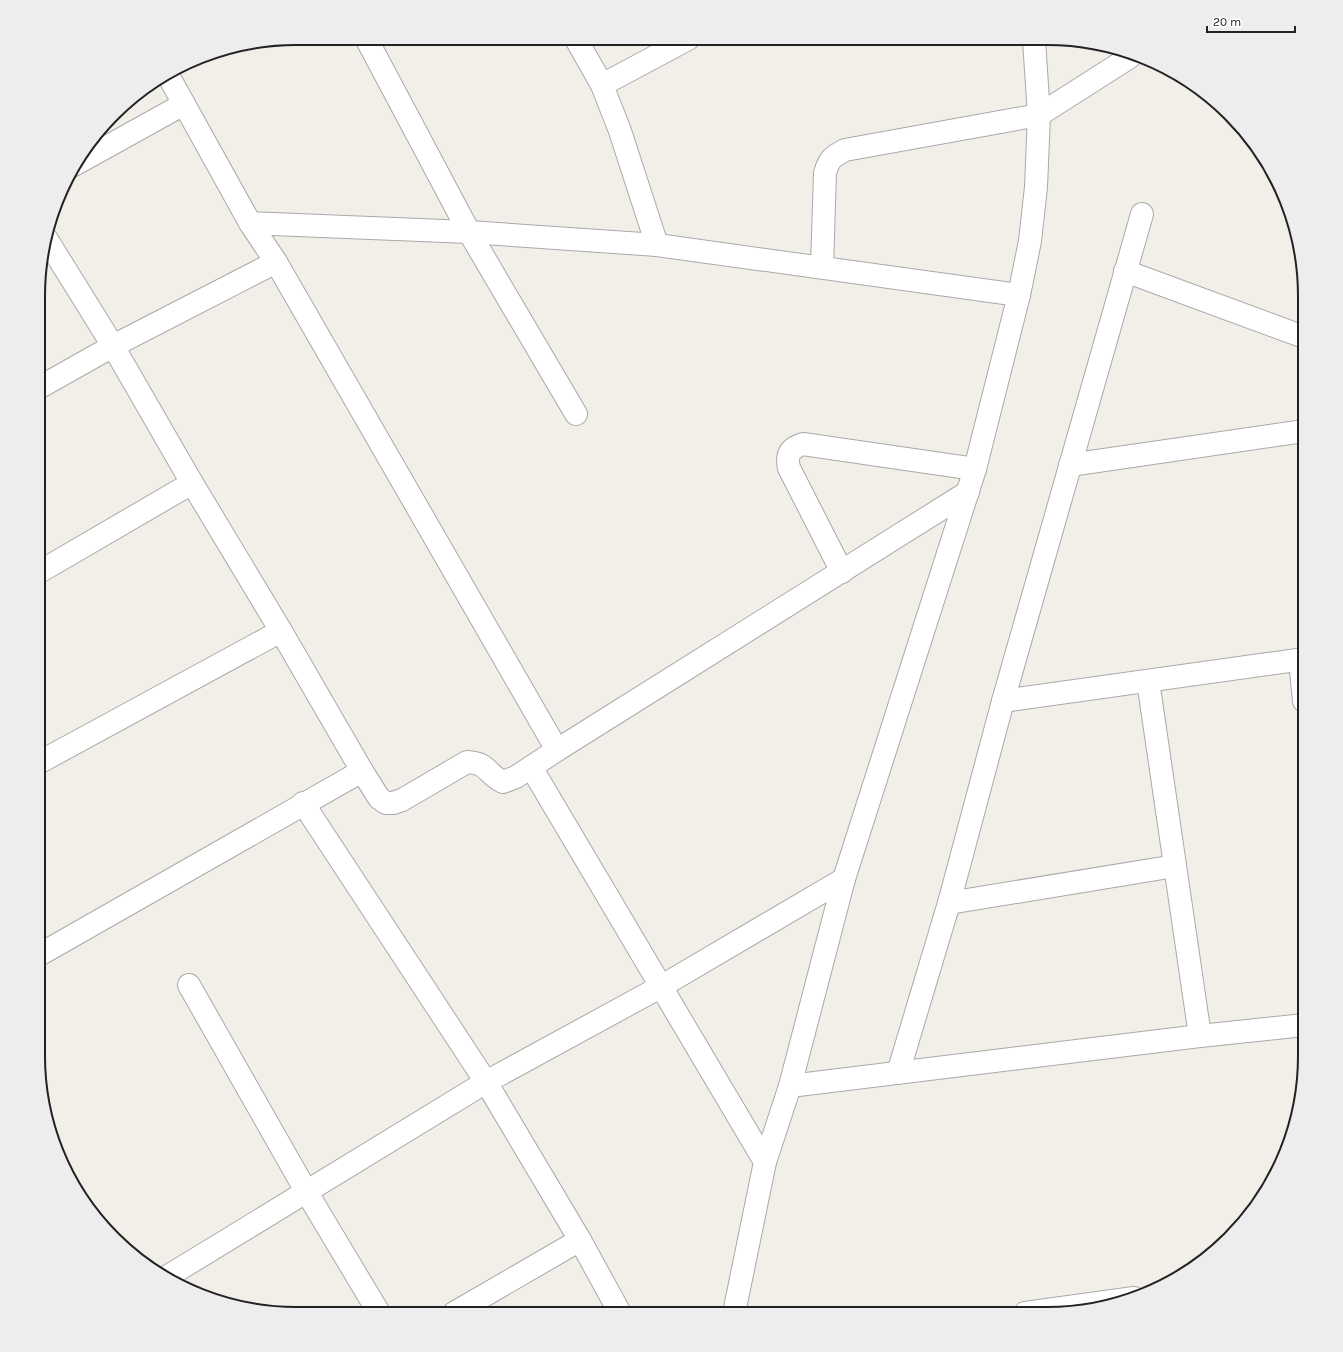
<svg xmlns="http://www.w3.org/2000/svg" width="1343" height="1352" viewBox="0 0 1343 1352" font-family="Karla,sans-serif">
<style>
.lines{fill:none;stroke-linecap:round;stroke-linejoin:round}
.minor-casing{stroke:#a9a9a9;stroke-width:24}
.minor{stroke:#fff;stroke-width:22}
.rim{fill:none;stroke:#222;stroke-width:2}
</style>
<rect width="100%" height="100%" fill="#f2efe9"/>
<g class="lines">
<g class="minor-casing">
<g id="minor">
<polyline points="366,38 469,232 576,414"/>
<polyline points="576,39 602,85 620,131 657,245"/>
<polyline points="169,77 250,223 276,262 557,750 968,492"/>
<polyline points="602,85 688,39"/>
<polyline points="74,165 184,104"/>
<polyline points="250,223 469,232 657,245 1019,295"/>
<path d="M46,238L113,346L192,483L281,631L362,771L379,798L386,803H393L402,800L467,762C489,763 486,774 503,782L516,777L557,750"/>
<path d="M822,267L825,173C829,159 832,157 845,150L1039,115L1130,57"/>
<polyline points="1125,271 1304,337"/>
<polyline points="42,386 113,346 276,262"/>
<polyline points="1070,465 1304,431"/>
<polyline points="41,571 192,483"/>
<path d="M842,572L789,468C786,455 790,448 803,444L975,469"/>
<polyline points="1300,660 1304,701"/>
<polyline points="1148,681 1200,1036"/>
<polyline points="1003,701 1304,659"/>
<polyline points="40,762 281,631"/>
<polyline points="531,767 765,1162"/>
<polyline points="303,803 486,1082 580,1240 620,1313"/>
<polyline points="949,903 1175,866"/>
<polyline points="39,955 362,771"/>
<polyline points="189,985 306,1191 379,1313"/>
<polyline points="898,1073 949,903 1003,701 1142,214"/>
<polyline points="790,1086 1200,1036 1304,1025"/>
<polyline points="165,1278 486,1082 662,986 844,879"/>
<polyline points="454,1313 580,1240"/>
<polyline points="734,1313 765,1162 790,1086 844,879 975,469 1019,295 1030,241 1036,187 1039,115 1034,40"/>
<polyline points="1025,1313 1134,1298"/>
</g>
</g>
<use href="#minor" class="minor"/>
</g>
<path d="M0 0H1343V1352H0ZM296 45H1047A251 251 0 0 1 1298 296V1056A251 251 0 0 1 1047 1307H296A251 251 0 0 1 45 1056V296A251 251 0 0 1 296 45Z" fill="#ededed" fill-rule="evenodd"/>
<path class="rim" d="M296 45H1047A251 251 0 0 1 1298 296V1056A251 251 0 0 1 1047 1307H296A251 251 0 0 1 45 1056V296A251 251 0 0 1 296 45Z"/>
<path d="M1207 26v6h88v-6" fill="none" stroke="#222222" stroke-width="2"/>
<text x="1213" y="26" font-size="12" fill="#222222" stroke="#ffffff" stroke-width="3" paint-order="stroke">20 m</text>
</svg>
